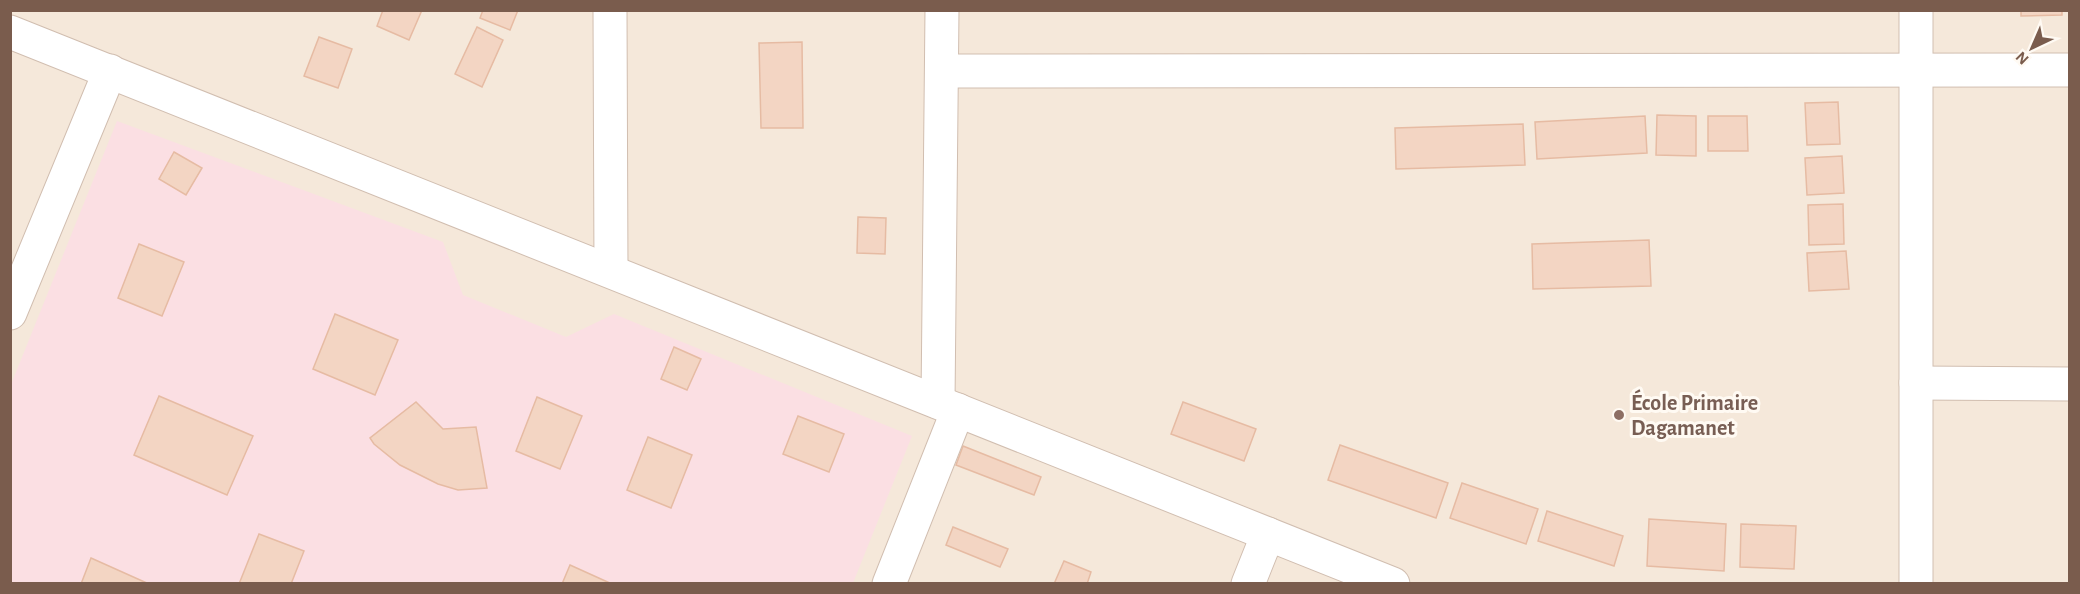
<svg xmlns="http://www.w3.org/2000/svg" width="2080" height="594" viewBox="0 0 2080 594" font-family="'Alegreya Sans',sans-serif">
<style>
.residential{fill:#f5e8da}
.medical{fill:#fbdfe3}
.building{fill:#f3d5c3;stroke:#e6bba3;stroke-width:1.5}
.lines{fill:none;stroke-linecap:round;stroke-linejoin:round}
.minor-casing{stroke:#d1beb0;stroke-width:35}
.minor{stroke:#fff;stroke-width:33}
.education-dot{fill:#8d6e63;stroke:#fffaf3;stroke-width:2}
.labels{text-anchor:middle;stroke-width:6;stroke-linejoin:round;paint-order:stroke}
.education-label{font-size:22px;font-weight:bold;fill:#785e54;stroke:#fffaf3;text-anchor:start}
</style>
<rect width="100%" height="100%" fill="#fdf6ec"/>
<polygon class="residential" points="10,11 2069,11 2069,583 11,583"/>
<polygon class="medical" points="117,121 443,242 463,295 566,337 614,314 912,436 853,583 11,583 10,387"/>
<g class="building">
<polygon points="383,10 422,10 409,40 377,26"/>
<polygon points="483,10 518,10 510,30 480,18"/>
<polygon points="2021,10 2062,10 2062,15 2021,16"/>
<polygon points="477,27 503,40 482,87 455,74"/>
<polygon points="319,37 352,49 338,88 304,76"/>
<polygon points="802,42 803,128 761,128 759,43"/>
<polygon points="1838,102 1840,144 1807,145 1805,103"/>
<polygon points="1657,115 1696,116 1696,156 1656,155"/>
<polygon points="1645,116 1647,153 1537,159 1535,122"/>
<polygon points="1708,116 1747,116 1748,151 1708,151"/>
<polygon points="1523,124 1525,165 1396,169 1395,128"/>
<polygon points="174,152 202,168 186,195 159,179"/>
<polygon points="1842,156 1844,193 1807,195 1805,158"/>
<polygon points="1843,204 1844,244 1809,245 1808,205"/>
<polygon points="858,217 886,218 885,254 857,253"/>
<polygon points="1649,240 1651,286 1533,289 1532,244"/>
<polygon points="139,244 184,262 162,316 118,298"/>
<polygon points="1846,251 1849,289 1809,291 1807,253"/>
<polygon points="335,314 398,340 375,395 313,369"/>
<polygon points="674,347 701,359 687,390 661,379"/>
<polygon points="159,396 253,436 227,495 134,455"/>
<polygon points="537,397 582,416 560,469 516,451"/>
<polygon points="416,402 443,429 476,427 487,488 458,490 438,484 400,465 374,444 370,438"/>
<polygon points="1183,402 1256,429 1244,461 1171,434"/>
<polygon points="798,416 844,434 829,472 783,454"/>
<polygon points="648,437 692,455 671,508 627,490"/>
<polygon points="1340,445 1448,483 1436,518 1328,480"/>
<polygon points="963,446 1041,477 1034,495 956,465"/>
<polygon points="1462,483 1538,509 1526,544 1450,518"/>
<polygon points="1547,511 1623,536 1614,566 1538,541"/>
<polygon points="1649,519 1726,524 1724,571 1647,566"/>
<polygon points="1741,524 1796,526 1794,569 1740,567"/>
<polygon points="953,527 1008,549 1000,567 946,545"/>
<polygon points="259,534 304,551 291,584 239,584"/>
<polygon points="91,558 149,584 81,584"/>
<polygon points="1064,561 1091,572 1087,584 1054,584"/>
<polygon points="570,565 612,584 562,584"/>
</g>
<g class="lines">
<g class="minor-casing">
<g id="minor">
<polyline points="610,10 611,271"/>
<polyline points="1916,10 1916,584"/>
<polyline points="10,32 1393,584"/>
<polyline points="942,71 2070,70"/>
<polyline points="10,313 110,71"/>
<polyline points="1916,383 2070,384"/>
<polyline points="938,402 942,10"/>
<polyline points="889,584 958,410"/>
<polyline points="1248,584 1268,534"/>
</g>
</g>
<use href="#minor" class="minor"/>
</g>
<circle class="education-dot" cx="1619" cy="415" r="6"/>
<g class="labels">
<g class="education-label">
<text x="1631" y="410">École Primaire<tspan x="1631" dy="25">Dagamanet</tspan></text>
</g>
</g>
<rect width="2080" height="594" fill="none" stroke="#7a5c4d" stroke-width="24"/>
<g transform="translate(2032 48) rotate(224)" stroke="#fffaf3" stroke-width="4.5" paint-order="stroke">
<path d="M0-4.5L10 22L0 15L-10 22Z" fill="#7a5c4d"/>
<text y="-9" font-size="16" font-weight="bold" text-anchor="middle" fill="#7a5c4d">N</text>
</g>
</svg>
